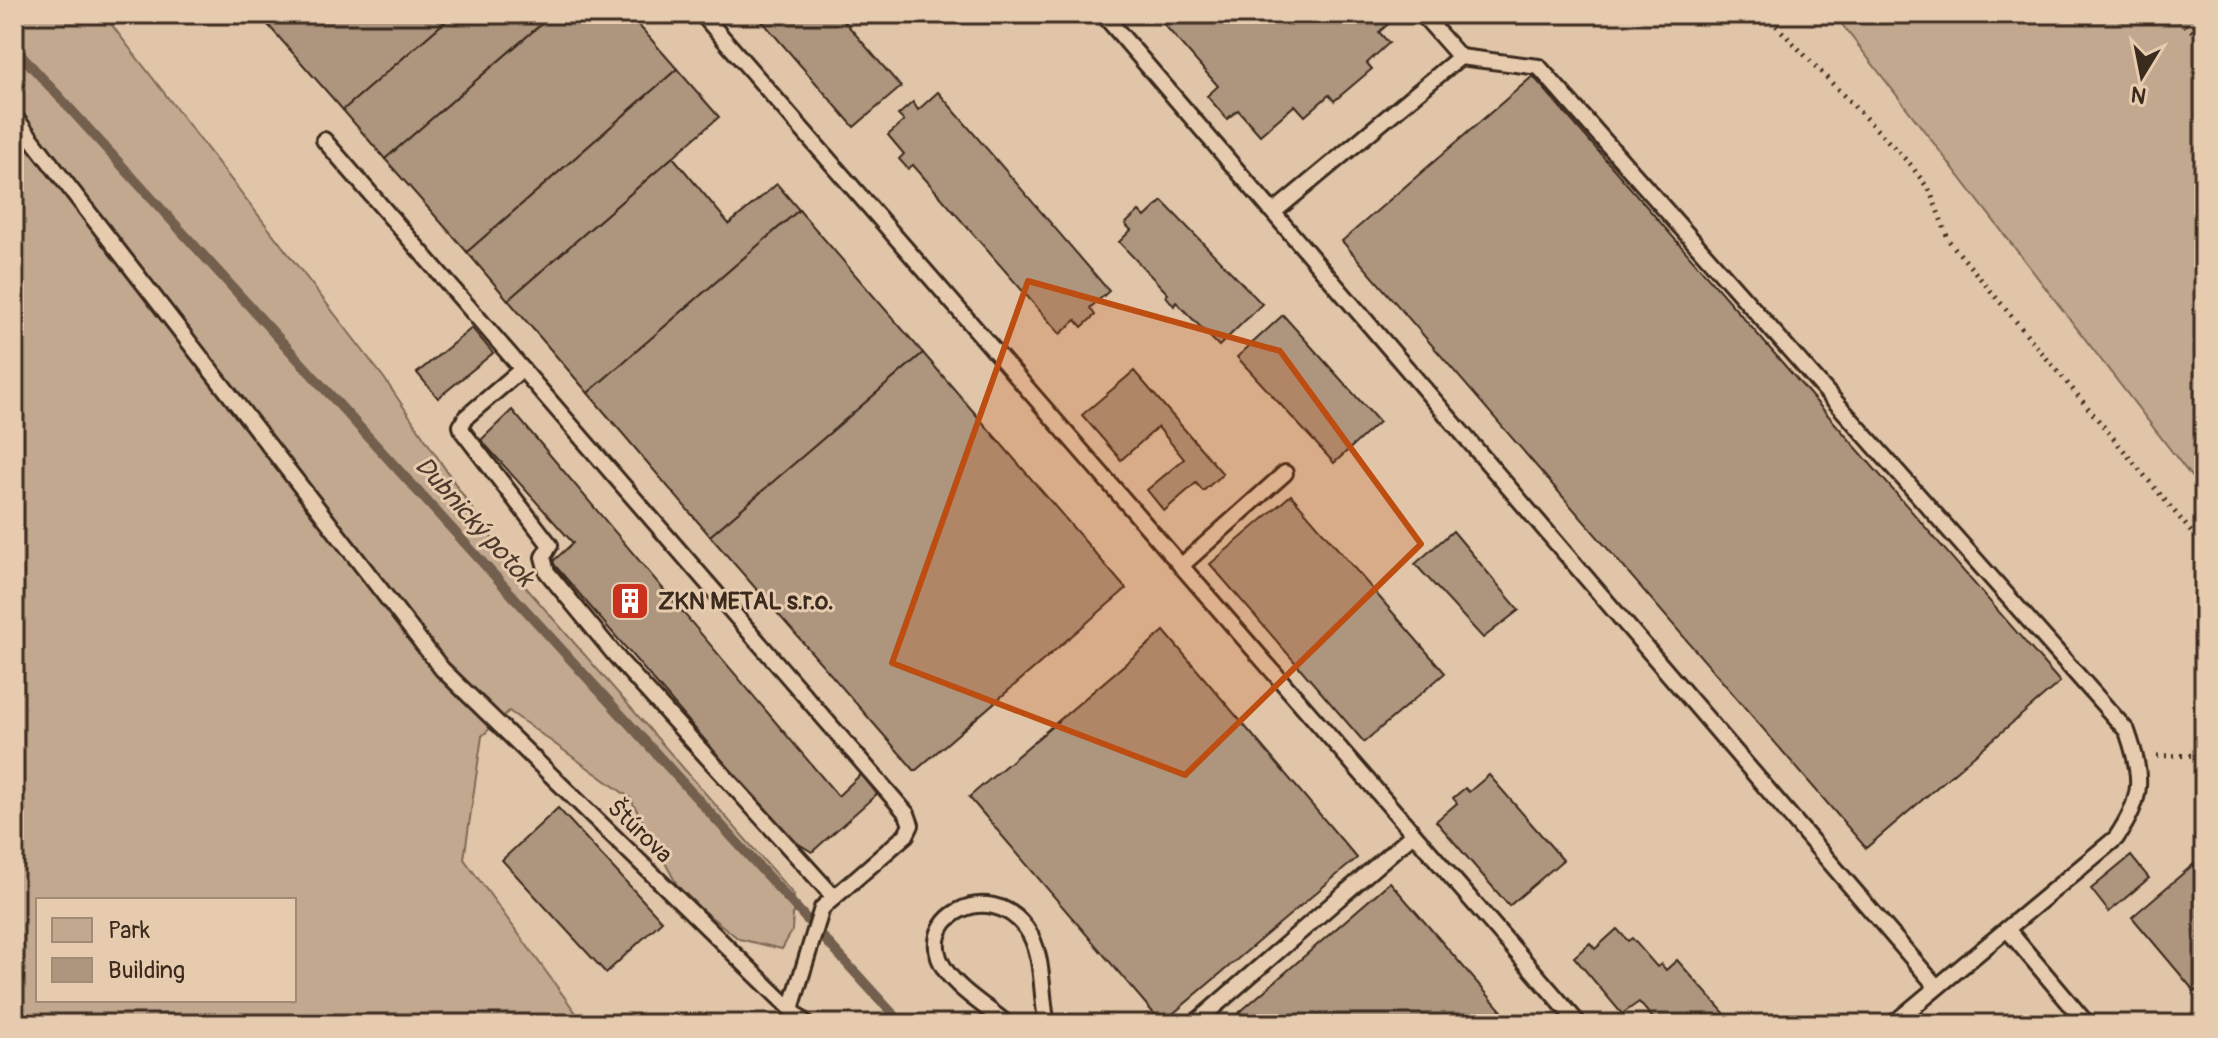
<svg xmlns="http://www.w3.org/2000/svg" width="2218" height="1038" viewBox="0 0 2218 1038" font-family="Pangolin,sans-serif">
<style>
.green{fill:#c2a88f;stroke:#7e6956;stroke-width:2;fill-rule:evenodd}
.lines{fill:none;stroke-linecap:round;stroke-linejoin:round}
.stream{stroke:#735e4d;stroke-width:10}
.building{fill:#ad957e;stroke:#3b2a1e;stroke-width:2}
.lane-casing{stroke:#3b2a1e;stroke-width:20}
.path{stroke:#3b2a1e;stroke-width:5;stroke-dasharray:2 6;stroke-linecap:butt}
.lane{stroke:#e7cbae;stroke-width:14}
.marked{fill:#bd4d10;fill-opacity:0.2;stroke:#bd4d10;stroke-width:6;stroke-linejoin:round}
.labels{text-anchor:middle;stroke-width:6;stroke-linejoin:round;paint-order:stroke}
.poi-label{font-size:24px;font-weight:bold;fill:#3b2a1e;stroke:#e7cbae;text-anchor:start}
.street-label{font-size:24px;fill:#3b2a1e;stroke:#e7cbae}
.water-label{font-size:26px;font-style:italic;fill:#4e3b2e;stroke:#e7cbae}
</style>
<rect width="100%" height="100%" fill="#e0c5a8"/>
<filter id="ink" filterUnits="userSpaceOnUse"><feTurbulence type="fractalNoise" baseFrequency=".0125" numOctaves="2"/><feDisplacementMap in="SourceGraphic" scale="16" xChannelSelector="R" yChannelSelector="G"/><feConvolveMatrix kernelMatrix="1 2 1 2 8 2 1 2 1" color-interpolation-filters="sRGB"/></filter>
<g filter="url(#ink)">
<g class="green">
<path d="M14,14L104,15L384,378L522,583L794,895L792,931L782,949L739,939L682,894L630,798L509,711L482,736L464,859L584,1024H14ZM38,900H294V1000H38Z"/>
<polygon points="1834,14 2204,14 2204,493"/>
</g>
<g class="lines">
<polyline class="stream" points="14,47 902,1024"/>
</g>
<g class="building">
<polygon points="266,14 454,14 343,110 262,18"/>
<polygon points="454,14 553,14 385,159 343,110"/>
<polygon points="553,14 629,14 677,69 467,252 385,159"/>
<polygon points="756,14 838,14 901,87 854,127"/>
<polygon points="1155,14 1400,14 1379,32 1389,43 1367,63 1372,69 1334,101 1329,95 1305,116 1295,105 1260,135 1238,110 1227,119 1207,96 1218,86"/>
<polygon points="677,69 719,117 508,300 467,252"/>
<polygon points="1533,76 2060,682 1866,848 1342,241"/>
<polygon points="938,92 1109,291 1090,308 1095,315 1082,327 1076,320 1060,334 913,165 908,169 899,159 904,154 888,135 904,121 898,115 913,102 918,110"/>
<polygon points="673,157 729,224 777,184 799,210 588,393 508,300"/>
<polygon points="1162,201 1262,304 1219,346 1176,302 1174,306 1166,296 1168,294 1119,242 1131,230 1125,224 1139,211 1145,217"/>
<polygon points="799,210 923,353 710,536 588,393"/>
<polygon points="1283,315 1379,422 1334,463 1237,357"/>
<polygon points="472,328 493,353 438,398 417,373"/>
<polygon points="923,353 1126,589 915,771 710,536"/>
<polygon points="1134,371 1223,474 1203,491 1196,483 1164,511 1147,490 1184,459 1158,427 1121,460 1082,415"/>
<polygon points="512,410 838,796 861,774 877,794 812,852 789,838 552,562 573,543 481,440"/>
<polygon points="1291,495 1445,673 1364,742 1210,564"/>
<polygon points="1453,531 1519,610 1483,638 1415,564"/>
<polygon points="1164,631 1357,858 1162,1023 969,797"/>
<polygon points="1489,775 1563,860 1509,906 1436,821 1457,803 1453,798 1465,788 1469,792"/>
<polygon points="558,808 662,921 606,973 502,860"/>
<polygon points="2131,856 2149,878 2109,912 2091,889"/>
<polygon points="2194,864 2204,875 2204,984 2195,992 2132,917"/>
<polygon points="1390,882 1513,1024 1226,1024"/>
<polygon points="1617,929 1628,941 1632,938 1657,967 1661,964 1666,970 1677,960 1734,1024 1658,1024 1639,1002 1622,1014 1574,957 1590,943 1595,949"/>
</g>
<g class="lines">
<g class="lane-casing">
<g id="lane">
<polyline points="702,14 1579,1024"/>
<polyline points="1103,14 1936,986"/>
<path d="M1422,14L1460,57L1539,67L2127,731C2143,777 2144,797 2116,838L1893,1024"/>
<polyline points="14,116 442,669 806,1024"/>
<polyline points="324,140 907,814 911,825 906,835 822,908 791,1009"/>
<polyline points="1275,211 1460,57"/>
<polyline points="522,369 466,417 461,426 463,432 550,545 543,557 547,572 620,661 834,897"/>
<polyline points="1181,566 1285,473"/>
<polyline points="2007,929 2087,1024"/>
<path d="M1007,1024C988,1008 960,991 946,971C910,919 989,877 1026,928C1045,954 1040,994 1047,1024"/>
<polyline points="1194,1024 1413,834"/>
</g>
</g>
<g class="path">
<polyline points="1765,14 1910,164 1930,191 1949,241 2204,547"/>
<polyline points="2173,14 2204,42"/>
<polyline points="2157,756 2204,755"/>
</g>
<use href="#lane" class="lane"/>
</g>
</g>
<path class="marked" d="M1028,281L1280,351L1421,544L1185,775L892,663Z"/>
<defs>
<g id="building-square" transform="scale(2)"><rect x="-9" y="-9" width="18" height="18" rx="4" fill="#c8321e" stroke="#e7cbae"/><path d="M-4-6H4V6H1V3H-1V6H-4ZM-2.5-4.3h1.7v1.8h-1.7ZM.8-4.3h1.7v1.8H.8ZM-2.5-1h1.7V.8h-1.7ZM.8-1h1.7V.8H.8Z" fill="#fff"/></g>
</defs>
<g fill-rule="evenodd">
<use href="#building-square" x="630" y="601"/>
</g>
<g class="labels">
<g class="poi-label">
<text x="658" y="609">ZKN METAL s.r.o.</text>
</g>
<g class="street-label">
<text transform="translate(640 831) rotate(44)" y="8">Štúrova</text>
</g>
<g class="water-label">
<text transform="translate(475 521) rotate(48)" y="9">Dubnický potok</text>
</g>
</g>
<rect width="2218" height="1038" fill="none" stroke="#e7cbae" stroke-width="48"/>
<rect x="24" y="24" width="2170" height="990" fill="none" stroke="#3b2a1e" stroke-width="3" filter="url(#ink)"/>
<rect x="36" y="898" width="260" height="104" fill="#e7cbae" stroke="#a28b74" stroke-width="2"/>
<rect x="52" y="918" width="40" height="24" fill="#c2a88f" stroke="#a28b74" stroke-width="2"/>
<text x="108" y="938" font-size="24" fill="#3b2a1e">Park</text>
<rect x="52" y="958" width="40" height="24" fill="#ad957e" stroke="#a28b74" stroke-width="2"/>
<text x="108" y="978" font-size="24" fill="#3b2a1e">Building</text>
<g transform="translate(2142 76) rotate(190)" stroke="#e7cbae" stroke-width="6" paint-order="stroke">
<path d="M0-6L14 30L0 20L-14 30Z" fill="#3b2a1e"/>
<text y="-12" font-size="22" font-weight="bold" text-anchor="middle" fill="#3b2a1e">N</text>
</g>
</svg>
